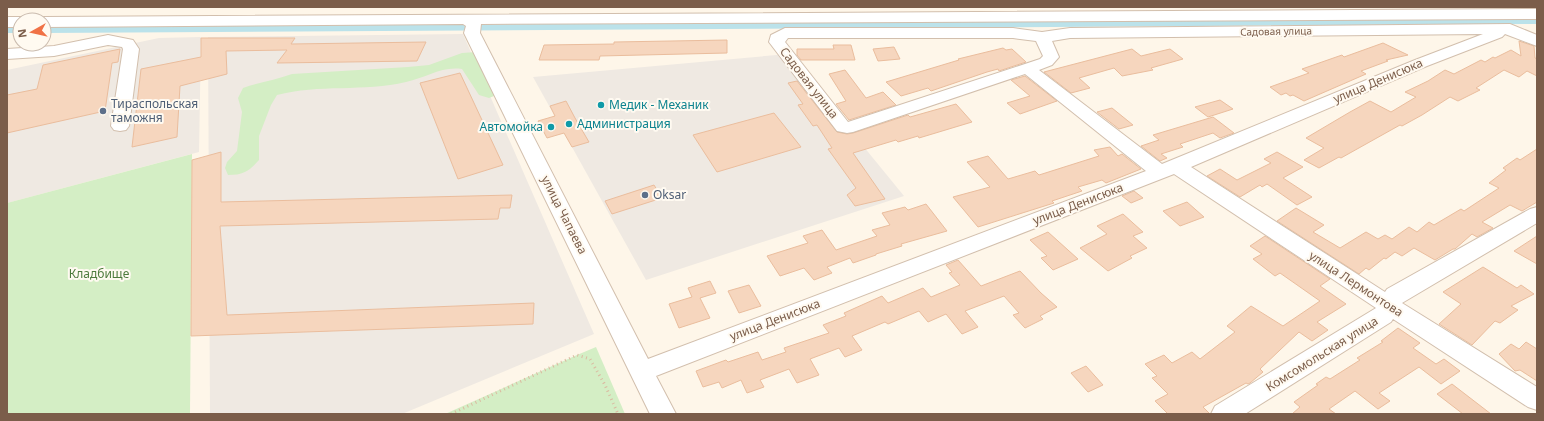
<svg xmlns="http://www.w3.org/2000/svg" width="1544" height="421" viewBox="0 0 1544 421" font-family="'Noto Sans',sans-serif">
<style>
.industrial{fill:#efe9e2}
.green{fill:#d4eec5}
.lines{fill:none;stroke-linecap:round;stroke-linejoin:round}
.canal{fill:#bbe2ea;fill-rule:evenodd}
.building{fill:#f6d6be;stroke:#eabd9d}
.minor-casing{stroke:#d2bfad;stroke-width:2}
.path{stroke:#dbb9a0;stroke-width:3;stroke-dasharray:1 3.5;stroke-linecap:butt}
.minor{fill:#fff;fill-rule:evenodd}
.culture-dot{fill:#0f9aa8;stroke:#fffaf1;stroke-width:1.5}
.service-dot{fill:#5c6f8a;stroke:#fffaf1;stroke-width:1.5}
.labels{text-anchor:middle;stroke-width:4;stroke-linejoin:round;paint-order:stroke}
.far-street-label{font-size:10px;fill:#7b5d4a;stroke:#fffaf1}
.street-label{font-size:12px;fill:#7b5d4a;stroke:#fffaf1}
.service-label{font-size:12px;fill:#4e5e75;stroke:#fffaf1;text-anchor:start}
.culture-label{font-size:12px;fill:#0d838f;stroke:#fffaf1;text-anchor:start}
.park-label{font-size:12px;fill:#4e7b3d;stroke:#fffaf1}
</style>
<rect width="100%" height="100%" fill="#fef6e9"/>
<g class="industrial">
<polygon points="463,34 594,334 402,414 210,414 208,37"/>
<polygon points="201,37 199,152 7,203 7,70 159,38"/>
<polygon points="788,54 904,196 646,280 533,77"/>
</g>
<g class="green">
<path d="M476,52L499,94L489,98L479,95L462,69C441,66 426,78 406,82C364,92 319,84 277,95L271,105L259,136V160C249,171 244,175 228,175L225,168L227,162L237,151L242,112L238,98L243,88C260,82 276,80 292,74L408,67L429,65L462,53Z"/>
<polygon points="192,154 190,414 7,414 7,203"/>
<polygon points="596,347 625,414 445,414 577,355"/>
</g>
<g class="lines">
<g class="canal">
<polygon points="1537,18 1537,24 44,33 44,27"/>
<rect x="7" y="27" width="13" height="6"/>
</g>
</g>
<g class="building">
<polygon points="201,38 295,38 291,44 426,42 417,61 277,63 287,50 226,51 227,74 180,86 177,137 132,147 141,69 201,57"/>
<polygon points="727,40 727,53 600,56 599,60 539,60 544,45 614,44 614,42"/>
<polygon points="1519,41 1534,46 1535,58 1537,59 1537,76 1527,71 1519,77 1504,70 1476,88 1480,90 1458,101 1450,97 1422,115 1402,126 1400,125 1341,158 1339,157 1319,168 1304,160 1324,148 1306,138 1350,112 1370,101 1391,112 1416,97 1405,92 1428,81 1445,70 1454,74 1481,60 1485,62 1493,57 1495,58 1511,50 1521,56"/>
<polygon points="1383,43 1408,55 1386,60 1388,61 1361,71 1366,74 1304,101 1293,95 1290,96 1286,93 1281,95 1270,87 1309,73 1302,69 1342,55 1344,57"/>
<polygon points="833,45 851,45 855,60 801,60 797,55 797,49 834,49"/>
<polygon points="894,47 900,59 878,61 873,49"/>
<polygon points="1003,48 1006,50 1012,49 1026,62 999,71 998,69 987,72 931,91 928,88 901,96 886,82 959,60 958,59"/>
<polygon points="120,49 118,62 112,63 105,111 7,133 7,95 37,89 43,65"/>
<polygon points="1132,49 1141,56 1170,49 1183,59 1151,68 1153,70 1122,76 1114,68 1079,78 1090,88 1071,93 1044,72"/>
<polygon points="845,70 866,98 883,92 896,105 849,120 836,104 846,101 829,74"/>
<polygon points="460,73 503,165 458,179 420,83"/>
<polygon points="1025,76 1057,101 1020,114 1007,103 1030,96 1011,80"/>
<polygon points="797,81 837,132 847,134 853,133 908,115 910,117 956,104 972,122 919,138 918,136 898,142 896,140 853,153 885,199 855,206 847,195 856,188 828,149 832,148 817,125 813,126 798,105 803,104 788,83"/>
<polygon points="1220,100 1233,109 1208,117 1195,107"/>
<polygon points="566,101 575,118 589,142 572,147 564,133 547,138 538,121 555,116 550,106"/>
<polygon points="1112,108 1133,125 1119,129 1097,112"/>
<polygon points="774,113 801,147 717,172 693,135"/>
<polygon points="1213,117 1234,133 1220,138 1213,133 1180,144 1183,147 1161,154 1167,158 1160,161 1141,146 1159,140 1153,135"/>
<polygon points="1110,147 1118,156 1122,154 1141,169 1106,183 1102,180 1078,187 1082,191 1052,201 1054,203 978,227 953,197 990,187 967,162 988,156 1008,179 1035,171 1039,175 1099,156 1094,150"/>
<polygon points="1537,149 1537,202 1522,211 1510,205 1482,222 1493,228 1477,237 1472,234 1455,249 1453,249 1435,260 1414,248 1402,256 1395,252 1386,259 1384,258 1369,270 1366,268 1359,274 1277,221 1296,208 1324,225 1313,232 1340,248 1366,232 1378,239 1385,235 1392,239 1409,227 1417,232 1429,222 1434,225 1461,209 1464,211 1499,188 1489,183 1506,170 1503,168 1517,158 1520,160"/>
<polygon points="221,152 221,202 512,195 510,208 500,208 498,219 220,226 227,315 534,303 533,324 191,336 192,160"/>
<polygon points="1277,152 1303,167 1283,178 1312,197 1297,205 1267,184 1262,187 1260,185 1240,197 1207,176 1220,169 1237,180 1271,163 1264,159"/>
<polygon points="654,185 662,198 612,214 605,201"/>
<polygon points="1134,191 1143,198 1131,203 1122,196"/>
<polygon points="1187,202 1204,217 1180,226 1163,211"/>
<polygon points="926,204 947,231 901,244 902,246 876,254 876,255 853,263 850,258 827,267 832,273 814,280 804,268 780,276 767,256 808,243 803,236 822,230 836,250 877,236 872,230 890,225 882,213 905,207 908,210"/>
<polygon points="1123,214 1143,232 1133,236 1147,248 1130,256 1132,258 1108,271 1080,248 1107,234 1097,226"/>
<polygon points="1048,232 1078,259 1053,270 1041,258 1047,256 1030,240"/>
<polygon points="1265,236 1330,279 1320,286 1346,304 1317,322 1328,330 1312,341 1299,332 1260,369 1263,372 1250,383 1248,384 1246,383 1203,407 1210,414 1168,414 1155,401 1168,394 1152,378 1157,376 1145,364 1164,355 1172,363 1192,352 1200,359 1235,332 1227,326 1251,306 1283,326 1320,301 1280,273 1275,276 1253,259 1262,254 1250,246"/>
<polygon points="1537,236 1537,264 1514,251"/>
<polygon points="958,260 981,286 1020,271 1041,293 1057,307 1040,316 1043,319 1025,328 1013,315 1019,313 1004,296 965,311 978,327 962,334 946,314 928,322 919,311 888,324 885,322 852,336 862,350 845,357 839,348 810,359 819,375 797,383 789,369 760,380 764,387 747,393 741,380 722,388 719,382 703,387 696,371 726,360 728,362 758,352 762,360 786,352 784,348 829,333 823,325 846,316 844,313 882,296 888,303 923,288 931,297 960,285 949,273 952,272 946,265"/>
<polygon points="1483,267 1517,288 1521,285 1534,294 1511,306 1518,310 1500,323 1495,321 1472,345 1439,324 1461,304 1443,292"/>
<polygon points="710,281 716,293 700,298 710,318 679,328 669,304 692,297 688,288"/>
<polygon points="749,285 761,306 739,313 728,291"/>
<polygon points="1398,328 1420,343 1413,348 1436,364 1444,359 1460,371 1441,384 1419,367 1379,393 1390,401 1378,409 1355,391 1329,409 1336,414 1292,414 1300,407 1294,402 1318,385 1316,384 1326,377 1330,379 1360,360 1357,358 1383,342 1381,341"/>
<polygon points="1526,342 1537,349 1537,381 1520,370 1515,371 1499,354 1511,344 1519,349"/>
<polygon points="1086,366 1103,385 1088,392 1071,373"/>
<polygon points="1452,384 1491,414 1463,414 1437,394"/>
</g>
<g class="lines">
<g class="minor-casing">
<g id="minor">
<path d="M1537,9V19L481,24L480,33L648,359L1146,171L1025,74L853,132L847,133L837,131L769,42L771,35L785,28H1013L1042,32L1070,28L1510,24L1537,35V46L1505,34L1502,37L1427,66L1191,167L1385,292L1387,289L1530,209L1537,207V223L1402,303L1537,387V410L1528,407L1393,319L1391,322L1245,414H1211L1215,406L1376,308L1174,174L656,376L676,414H650L464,33L466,26L463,24L44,27V20H38L44,17ZM1483,34L1415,60L1162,164L1039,70L1052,65L1059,57L1052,41L1070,38ZM788,38H1013L1036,41L1043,56L1040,59L848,122L785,42Z"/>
<polygon points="7,17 20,17 26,20 20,20 20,27 7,27"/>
<polygon points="108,35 133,40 139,49 129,126 126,130 120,131 114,130 111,126 123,49 122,47 108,45 54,56 7,59 7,49 54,46"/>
</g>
</g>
<polyline class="path" points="451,414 577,355 590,359 605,385 618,414"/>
<use href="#minor" class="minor"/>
</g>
<g class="culture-dot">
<circle cx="601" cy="105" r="4"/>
<circle cx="569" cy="124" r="4"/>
<circle cx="551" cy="127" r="4"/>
</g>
<g class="service-dot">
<circle cx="103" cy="111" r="4"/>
<circle cx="645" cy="195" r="4"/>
</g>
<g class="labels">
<g class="far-street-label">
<text transform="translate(1276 31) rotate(-1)" y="4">Садовая улица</text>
</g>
<g class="street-label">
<text transform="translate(1378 81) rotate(-23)" y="4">улица Денисюка</text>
<text transform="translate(809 83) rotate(52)" y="4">Садовая улица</text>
<text transform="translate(1078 204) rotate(-21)" y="4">улица Денисюка</text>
<text transform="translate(564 215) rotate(63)" y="4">улица Чапаева</text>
<text transform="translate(1356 284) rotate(33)" y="4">улица Лермонтова</text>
<text transform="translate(775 320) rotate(-21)" y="4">улица Денисюка</text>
<text transform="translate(1322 354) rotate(-32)" y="4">Комсомольская улица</text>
</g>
<g class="service-label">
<text x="111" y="108">Тираспольская<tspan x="111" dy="14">таможня</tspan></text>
<text x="653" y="199">Oksar</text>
</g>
<g class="culture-label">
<text x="609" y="109">Медик - Механик</text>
<text x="577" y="128">Администрация</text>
<text x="543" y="131" text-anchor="end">Автомойка</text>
</g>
<g class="park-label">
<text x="99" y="278">Кладбище</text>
</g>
</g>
<rect width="1544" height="421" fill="none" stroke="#7b5d4a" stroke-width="16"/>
<g transform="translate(32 32) rotate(262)"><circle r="19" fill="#fffaf1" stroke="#cabbae"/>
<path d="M0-3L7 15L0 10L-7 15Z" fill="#f07246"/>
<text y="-6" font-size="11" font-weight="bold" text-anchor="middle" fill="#7b5d4a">N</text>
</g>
</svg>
